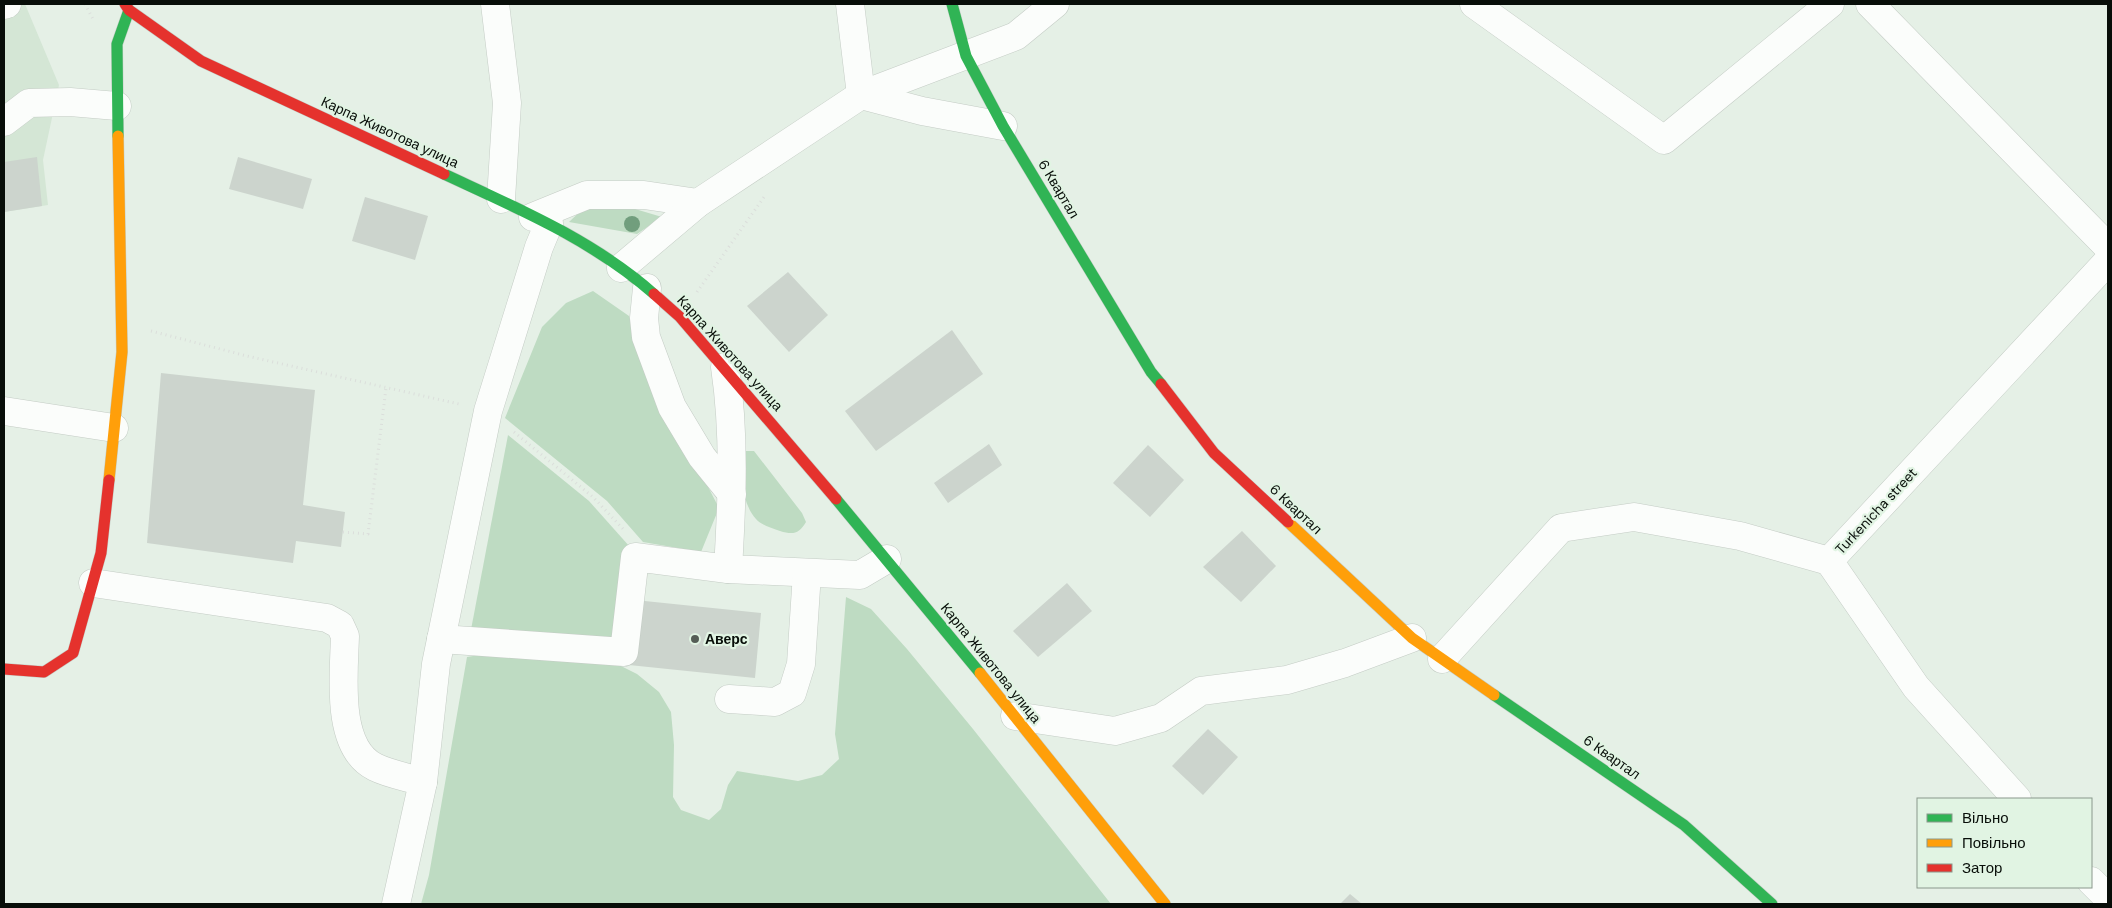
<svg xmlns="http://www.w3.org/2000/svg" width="2112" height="908" viewBox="0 0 2112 908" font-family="'DM Sans',sans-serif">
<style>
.built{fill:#d4e6d5}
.green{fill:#bedbc2}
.building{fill:#ccd4cd}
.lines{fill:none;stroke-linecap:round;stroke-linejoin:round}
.street-casing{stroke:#c4ccc5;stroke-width:29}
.fast-casing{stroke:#c4ccc5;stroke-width:12}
.slow-casing{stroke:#c4ccc5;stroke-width:12}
.jam-casing{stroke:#c4ccc5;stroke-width:12}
.path{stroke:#dbdedb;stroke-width:3;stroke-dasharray:1 4;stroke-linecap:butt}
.street{stroke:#fbfdfb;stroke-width:28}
.fast{stroke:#30b455;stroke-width:11}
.slow{stroke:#ff9f0a;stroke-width:11}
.jam{stroke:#e5322d;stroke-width:11}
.tree{fill:#719e7d}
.poi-dot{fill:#555d56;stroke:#e1f4e3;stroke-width:2}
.labels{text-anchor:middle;stroke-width:4.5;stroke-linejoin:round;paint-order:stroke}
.street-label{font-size:14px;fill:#080e09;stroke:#e1f4e3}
.poi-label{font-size:14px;font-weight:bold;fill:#080e09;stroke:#e1f4e3;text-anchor:start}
</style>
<rect width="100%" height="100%" fill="#e5f0e6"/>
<polygon class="built" points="4,4 25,4 59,85 43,160 48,205 4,212"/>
<g class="green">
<polygon points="587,205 625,206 662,217 637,234 569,222"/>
<polygon points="593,291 629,316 645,365 719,508 701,552 643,542 607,501 505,418 542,327 566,303"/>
<polygon points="508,435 589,501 630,547 618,647 470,635"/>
<path d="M741,451H754L802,513L806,522C799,534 793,535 780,531C772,528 761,525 756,519C740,501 742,473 741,451Z"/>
<polygon points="846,597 871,609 907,649 973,729 1111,904 421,904 429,875 467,657 491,653 617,664 637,674 659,692 671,712 674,745 673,797 681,810 709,820 721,809 728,785 737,771 798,781 822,775 839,759 835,734"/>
</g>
<g class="building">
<polygon points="37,157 42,206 4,212 4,162"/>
<polygon points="238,157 312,179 303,209 229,189"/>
<polygon points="365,197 428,216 415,260 352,241"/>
<polygon points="788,272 828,315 789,352 747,306"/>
<polygon points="952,330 983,374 876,451 845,411"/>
<polygon points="161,373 315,390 303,505 345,512 341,547 296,541 293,563 147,543"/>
<polygon points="989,444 1002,465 948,503 934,483"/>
<polygon points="1148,445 1184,480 1150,517 1113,483"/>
<polygon points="1242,531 1276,566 1241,602 1203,567"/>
<polygon points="1067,583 1092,611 1038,657 1013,631"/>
<polygon points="635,600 761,613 755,678 629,665"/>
<polygon points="1208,729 1238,757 1203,795 1172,766"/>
<polygon points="1350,894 1362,904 1340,904"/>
</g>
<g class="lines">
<g class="street-casing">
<g id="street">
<polyline points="495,4 507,103 501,199"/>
<polyline points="850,4 861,95 922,111 1003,126"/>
<polyline points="1474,4 1664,140 1830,4"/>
<polyline points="1870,4 2108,247"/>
<polyline points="4,5 7,4"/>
<polyline points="4,122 29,103 70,102 117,106"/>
<polyline points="533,217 587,195 644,195 698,203"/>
<polyline points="621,268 698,203 861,95 1016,36 1055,4"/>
<polyline points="647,288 644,318 646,337 672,407 702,457 732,494"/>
<path d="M725,367C735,434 732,502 728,569L860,575L887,559"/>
<polyline points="4,411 114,428"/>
<path d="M93,583L327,618L340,625L345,636C344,674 335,747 375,767C389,774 407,777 423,782"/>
<polyline points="441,639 624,652 635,557 728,569"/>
<polyline points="1442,659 1561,528 1634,517 1740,536 1829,561"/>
<polyline points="729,699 775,702 792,693 801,664 807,573"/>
<polyline points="1015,716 1115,731 1161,718 1201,691 1287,680 1345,663 1412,638"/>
<polyline points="2017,799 1916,687 1829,561 2108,261"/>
<polyline points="2091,881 2108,898"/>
<polyline points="396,904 423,782 436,664 488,411 539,247 549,223"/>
</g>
</g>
<g class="fast-casing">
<g id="fast">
<polyline points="952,4 966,56 1003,126 1151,372 1161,384"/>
<polyline points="118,136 117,44 129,10"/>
<path d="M444,174C517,208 593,240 654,294"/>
<polyline points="836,499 980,673"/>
<polyline points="1494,695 1684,825 1772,904"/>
</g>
</g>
<g class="slow-casing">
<g id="slow">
<polyline points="109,480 122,352 118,136"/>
<polyline points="1288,522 1412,638 1494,695"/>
<polyline points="980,673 1165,904"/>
</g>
</g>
<g class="jam-casing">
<g id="jam">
<polyline points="125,4 129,10 201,61 444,174"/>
<polyline points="654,294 680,317 836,499"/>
<polyline points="1161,384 1214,453 1288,522"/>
<polyline points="4,669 44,672 73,653 101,553 109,480"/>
</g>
</g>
<g class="path">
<polyline points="85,4 94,21"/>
<polyline points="697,292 764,197"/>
<polyline points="151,331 247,356 459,404"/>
<polyline points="514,432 593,497 625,531"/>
<polyline points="343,532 368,534 386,388"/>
</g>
<use href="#street" class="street"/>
<use href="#fast" class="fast"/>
<use href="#slow" class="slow"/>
<use href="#jam" class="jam"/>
</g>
<circle class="tree" cx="632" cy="224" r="8"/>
<circle class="poi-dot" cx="695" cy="639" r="5"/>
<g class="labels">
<g class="street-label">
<text transform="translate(390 132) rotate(25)" y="5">Карпа Животова улица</text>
<text transform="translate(1059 189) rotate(59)" y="5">6 Квартал</text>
<text transform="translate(730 353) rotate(48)" y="5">Карпа Животова улица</text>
<text transform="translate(1296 509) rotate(43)" y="5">6 Квартал</text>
<text transform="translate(1876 511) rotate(-47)" y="5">Turkenicha street</text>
<text transform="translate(991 663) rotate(51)" y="5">Карпа Животова улица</text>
<text transform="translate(1612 757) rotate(35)" y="5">6 Квартал</text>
</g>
<g class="poi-label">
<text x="705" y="644">Аверс</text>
</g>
</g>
<rect width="2112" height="908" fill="none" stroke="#080e09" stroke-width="10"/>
<rect x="1917" y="798" width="175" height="90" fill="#e1f4e3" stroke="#8a988c"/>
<rect x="1927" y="814" width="25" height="8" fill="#30b455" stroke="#8a988c"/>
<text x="1962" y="823" font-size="15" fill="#080e09">Вільно</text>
<rect x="1927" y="839" width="25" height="8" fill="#ff9f0a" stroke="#8a988c"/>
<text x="1962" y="848" font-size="15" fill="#080e09">Повільно</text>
<rect x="1927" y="864" width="25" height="8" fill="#e5322d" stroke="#8a988c"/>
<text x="1962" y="873" font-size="15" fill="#080e09">Затор</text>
</svg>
